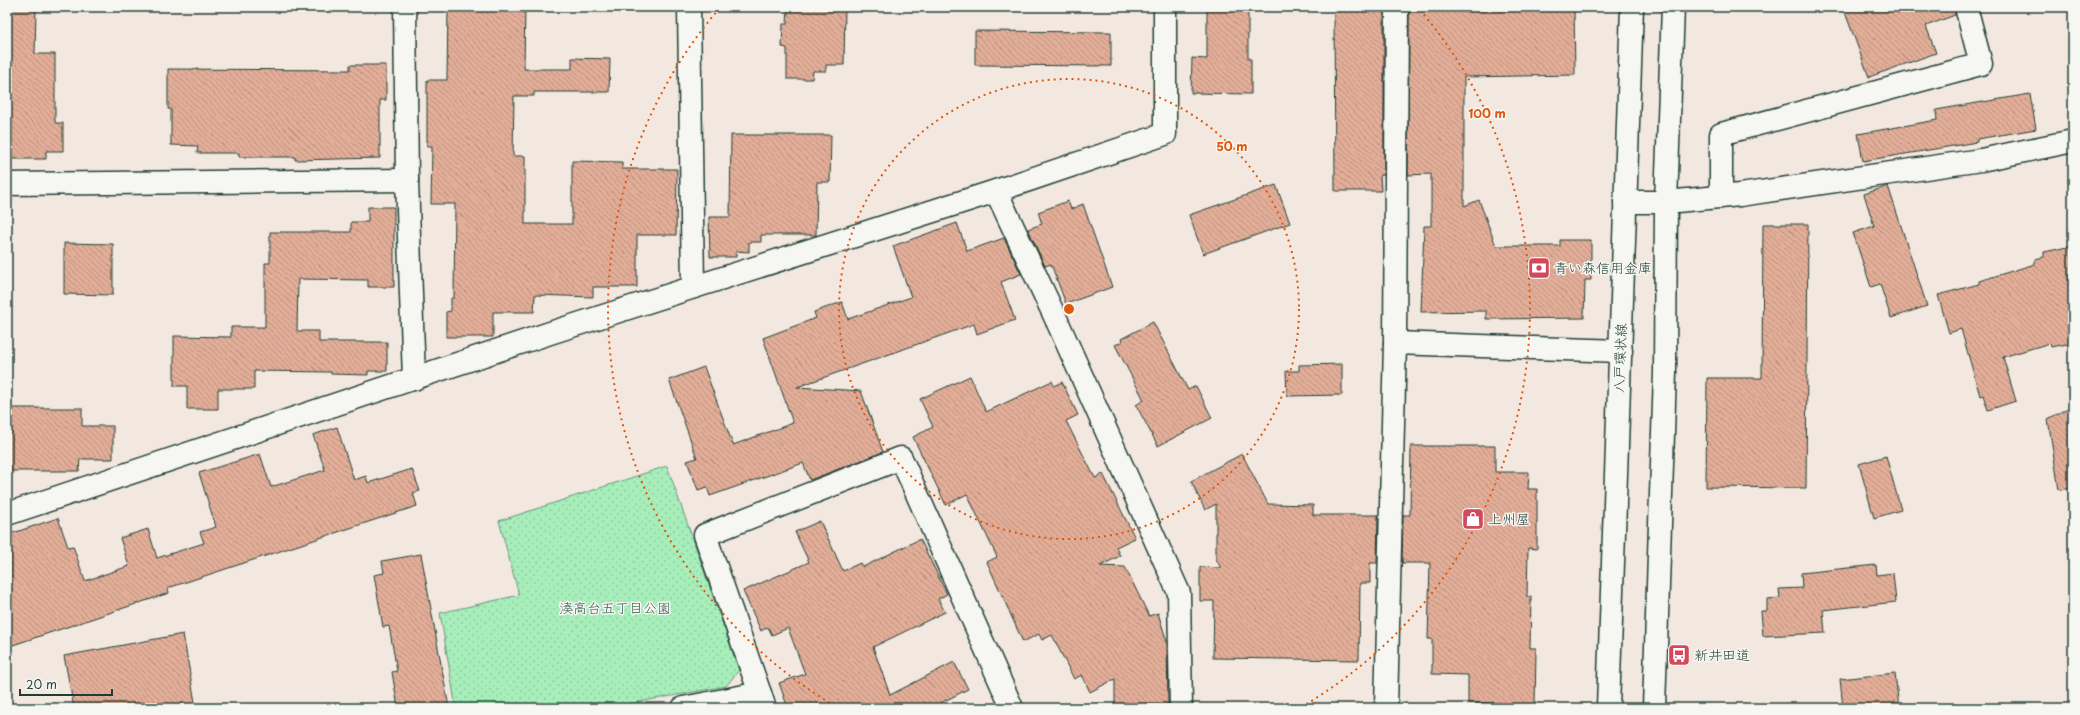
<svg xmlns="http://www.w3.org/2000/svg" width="2080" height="715" viewBox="0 0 2080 715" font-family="'Playpen Sans','Klee One',sans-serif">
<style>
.park{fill:url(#park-dots);stroke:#639678}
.building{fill:url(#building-back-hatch);stroke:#1f3d34}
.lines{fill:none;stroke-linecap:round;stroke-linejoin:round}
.street-casing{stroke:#1f3d34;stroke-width:25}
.primary-casing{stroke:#1f3d34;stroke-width:25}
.street{stroke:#f6f6f2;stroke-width:22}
.primary{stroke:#f6f6f2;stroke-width:22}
.ring{fill:none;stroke:#de580e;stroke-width:2;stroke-dasharray:2 4}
.labels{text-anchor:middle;stroke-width:3;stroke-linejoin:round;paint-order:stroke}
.poi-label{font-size:14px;fill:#1f3d34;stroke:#f6f6f2;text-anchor:start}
.street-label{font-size:14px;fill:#1f3d34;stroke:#f6f6f2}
.park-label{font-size:14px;fill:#3a604f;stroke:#f6f6f2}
.centre{fill:#de580e;stroke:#f6f6f2;stroke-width:2}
.ring-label{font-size:12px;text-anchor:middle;font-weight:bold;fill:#de580e;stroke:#f6f6f2;stroke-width:3;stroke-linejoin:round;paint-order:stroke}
</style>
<defs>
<pattern id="park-dots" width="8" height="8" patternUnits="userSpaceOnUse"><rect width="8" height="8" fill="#a7eebb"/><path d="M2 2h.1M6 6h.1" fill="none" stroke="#8fcda1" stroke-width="1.8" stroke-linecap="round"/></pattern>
<pattern id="building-back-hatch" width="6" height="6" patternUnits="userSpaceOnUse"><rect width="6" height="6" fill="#e3ae98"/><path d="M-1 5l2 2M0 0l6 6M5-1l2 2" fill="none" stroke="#b78f7d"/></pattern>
</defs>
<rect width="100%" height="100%" fill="#f2e8e0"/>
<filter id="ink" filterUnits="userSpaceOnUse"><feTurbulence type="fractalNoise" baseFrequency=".025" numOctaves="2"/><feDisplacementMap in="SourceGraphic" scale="8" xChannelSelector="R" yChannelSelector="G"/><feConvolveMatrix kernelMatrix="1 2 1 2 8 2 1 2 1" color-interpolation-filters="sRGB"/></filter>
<g filter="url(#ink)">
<polygon class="park" points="667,466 739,670 726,686 606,708 456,708 440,613 519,595 499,521"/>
<g class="building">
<polygon points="7,7 36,7 35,54 55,54 55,123 63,123 63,151 46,151 46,159 7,159"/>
<polygon points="448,7 525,7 524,69 572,69 572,58 610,59 609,92 534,92 534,96 514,96 513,156 525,156 525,224 572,224 572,161 622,162 622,169 677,169 676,235 637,235 637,287 593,287 593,297 535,295 534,312 493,312 493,337 446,337 446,312 451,311 451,298 454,298 455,204 431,204 432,146 427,146 427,80 447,80"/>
<polygon points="788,7 845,7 844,65 826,65 826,71 813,71 812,79 787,79 787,48 782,47 783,24 787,24"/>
<polygon points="1207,7 1248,7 1248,59 1251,59 1251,94 1191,93 1192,58 1207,59"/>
<polygon points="1334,7 1384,7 1384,175 1380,175 1381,191 1335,191"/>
<polygon points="1409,7 1574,7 1575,75 1464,77 1464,206 1479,200 1496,246 1560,246 1560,240 1591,240 1591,280 1585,280 1584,318 1486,319 1486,311 1421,312 1424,226 1431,226 1431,174 1408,175"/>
<polygon points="1843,7 1954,7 1955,15 1926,26 1936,53 1869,77"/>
<polygon points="975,31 1111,32 1111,66 975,65"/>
<polygon points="350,65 386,65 386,100 380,100 380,158 295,160 295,157 239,157 239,153 197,153 198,146 171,145 171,109 168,109 168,69 350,70"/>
<polygon points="2030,94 2036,129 1977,139 1977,142 1863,161 1858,134 1937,120 1936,110"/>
<polygon points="731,135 831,135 830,182 817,182 816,235 761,235 761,242 749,242 749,252 736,251 736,257 710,257 709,217 730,217"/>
<polygon points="1276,185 1290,223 1203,254 1189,215"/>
<polygon points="1888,186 1927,306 1891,318 1880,284 1871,287 1853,233 1874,226 1864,194"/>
<polygon points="1068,201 1071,209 1083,204 1112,287 1066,304 1051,264 1045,266 1028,229 1042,224 1038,212"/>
<polygon points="368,207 394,207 394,287 368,287 368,280 298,279 297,331 319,331 319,342 387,342 387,371 368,371 368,375 331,374 331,372 254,371 254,389 218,389 218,409 187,409 187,386 174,386 174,336 231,337 231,327 265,327 265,263 270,263 270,232 351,232 351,222 368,222"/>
<polygon points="957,223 967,251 1004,238 1021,274 1001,282 1015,320 977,334 974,324 797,387 861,391 883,452 810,480 803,463 710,496 707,487 698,490 687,461 697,458 669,380 704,367 733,445 793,423 763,338 816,318 814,312 842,302 848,319 911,297 893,246"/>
<polygon points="1763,224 1808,224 1806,488 1706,487 1707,378 1762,378"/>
<polygon points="64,243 113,244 113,295 64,294"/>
<polygon points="2073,246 2073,343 2051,347 2050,343 2003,357 2016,401 1988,410 1983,395 1980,396 1961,329 1949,333 1938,295 1979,284 1979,281 2035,264 2035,259 2044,257 2044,252"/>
<polygon points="1153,322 1188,390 1196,386 1212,418 1158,446 1136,405 1144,400 1115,345 1122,342 1121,339"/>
<polygon points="1342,364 1342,395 1287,396 1286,371 1299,371 1299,365"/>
<polygon points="970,376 986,412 1052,381 1054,386 1062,382 1078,415 1066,421 1095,478 1103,474 1135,538 1116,547 1120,556 1100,566 1125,567 1149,616 1158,613 1167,642 1168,708 1115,708 1115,679 1090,692 1082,675 1074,679 1052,635 1042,640 1039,634 1023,642 987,562 997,557 967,494 946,505 913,437 933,427 920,399"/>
<polygon points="2073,405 2073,488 2059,490 2048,419"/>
<polygon points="7,408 82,408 82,426 113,426 113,459 80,459 79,471 7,471"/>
<polygon points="337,427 354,480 366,476 368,483 412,469 420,491 413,493 417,506 168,588 169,593 7,647 7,535 58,518 68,547 73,546 85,581 129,566 120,538 148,529 157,558 204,543 200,532 216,527 199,473 260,454 271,487 325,470 313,435"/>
<polygon points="1411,446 1495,446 1495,472 1529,472 1528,489 1537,489 1537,549 1528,548 1527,597 1531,597 1530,648 1536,648 1535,708 1501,708 1501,703 1468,703 1468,675 1432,674 1432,639 1428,639 1430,563 1402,563 1403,515 1410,515"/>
<polygon points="1242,454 1268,504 1313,505 1313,515 1378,515 1377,563 1370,563 1370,583 1360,583 1359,660 1213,658 1214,601 1200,601 1200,567 1221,568 1216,559 1216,504 1205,510 1191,481"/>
<polygon points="1886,456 1901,510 1874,518 1859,464"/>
<polygon points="820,521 843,571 860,563 863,567 920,539 947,594 938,599 945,612 873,647 890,695 954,662 968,689 931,708 788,708 779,683 805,674 788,628 772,635 768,627 761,631 743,591 809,562 795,532"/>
<polygon points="421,554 449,708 398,708 392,672 397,671 389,626 383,627 374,575 384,573 382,561"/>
<polygon points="1876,565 1877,575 1893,573 1896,602 1823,610 1825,633 1763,636 1761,611 1767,611 1767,599 1780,598 1779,589 1802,588 1801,573"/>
<polygon points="183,634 196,708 74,708 64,656"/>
<polygon points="1895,673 1899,708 1843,708 1840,679"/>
</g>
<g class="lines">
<g class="street-casing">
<g id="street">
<polyline points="405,7 407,180 414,379"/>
<polyline points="689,7 693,287"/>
<polyline points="7,184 407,180"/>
<polyline points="996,191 1057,321 1179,593 1181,708"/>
<polyline points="1721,197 1721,134 1981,64 1966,7"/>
<polyline points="1625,202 1666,202 1740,195 1981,160 2073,141"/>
<polyline points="1395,343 1621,351"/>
<polyline points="7,514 553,332 996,191 1165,134 1165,7"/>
<polyline points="683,708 760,693"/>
<polyline points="765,708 705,535 901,458 1012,708"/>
<polyline points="1386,708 1395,343 1397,7"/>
</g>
</g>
<g class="primary-casing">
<g id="primary">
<polyline points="1608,708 1632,7"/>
<polyline points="1654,708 1665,372 1666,202 1673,7"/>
</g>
</g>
<use href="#street" class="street"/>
<use href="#primary" class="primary"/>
</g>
</g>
<g class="ring">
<circle cx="1069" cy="309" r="230"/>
<path d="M835 706A461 461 0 0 1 718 10M1420 10A461 461 0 0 1 1303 706"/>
</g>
<defs>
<g id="bank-square" transform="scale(1.15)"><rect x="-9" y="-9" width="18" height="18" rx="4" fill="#d1495b" stroke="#f6f6f2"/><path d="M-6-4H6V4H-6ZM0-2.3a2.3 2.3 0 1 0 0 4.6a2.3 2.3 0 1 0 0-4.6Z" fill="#fff"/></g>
<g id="shop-square" transform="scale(1.15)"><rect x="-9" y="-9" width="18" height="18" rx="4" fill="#d1495b" stroke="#f6f6f2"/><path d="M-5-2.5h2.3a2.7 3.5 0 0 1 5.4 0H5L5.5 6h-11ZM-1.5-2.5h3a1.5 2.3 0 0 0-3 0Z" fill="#fff"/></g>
<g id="bus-square" transform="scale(1.15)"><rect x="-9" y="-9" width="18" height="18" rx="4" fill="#d1495b" stroke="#f6f6f2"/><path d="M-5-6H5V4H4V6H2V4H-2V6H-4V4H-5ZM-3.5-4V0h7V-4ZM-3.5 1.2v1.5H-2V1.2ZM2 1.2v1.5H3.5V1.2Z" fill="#fff"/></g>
</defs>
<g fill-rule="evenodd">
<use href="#bank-square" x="1539" y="268"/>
<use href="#shop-square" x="1473" y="519"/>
<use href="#bus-square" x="1679" y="655"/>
</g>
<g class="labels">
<g class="poi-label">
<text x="1554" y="273">青い森信用金庫</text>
<text x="1488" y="524">上州屋</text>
<text x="1694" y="660">新井田道</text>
</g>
<g class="street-label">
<text transform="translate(1620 358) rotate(-88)" y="5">八戸環状線</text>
</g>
<g class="park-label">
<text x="615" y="613">湊高台五丁目公園</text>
</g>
</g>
<circle cx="1069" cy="309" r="6" class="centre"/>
<g class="ring-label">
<text x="1487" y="118">100 m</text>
<text x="1232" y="151">50 m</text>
</g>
<rect width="2080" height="715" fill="none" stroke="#f6f6f2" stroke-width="24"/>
<rect x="12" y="12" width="2056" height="691" fill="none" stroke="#1f3d34" stroke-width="1.5" filter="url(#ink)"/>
<path d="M20 689v6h92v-6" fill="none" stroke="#1f3d34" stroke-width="2"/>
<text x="26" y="689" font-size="12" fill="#1f3d34" stroke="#f6f6f2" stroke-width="3" paint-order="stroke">20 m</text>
</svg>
